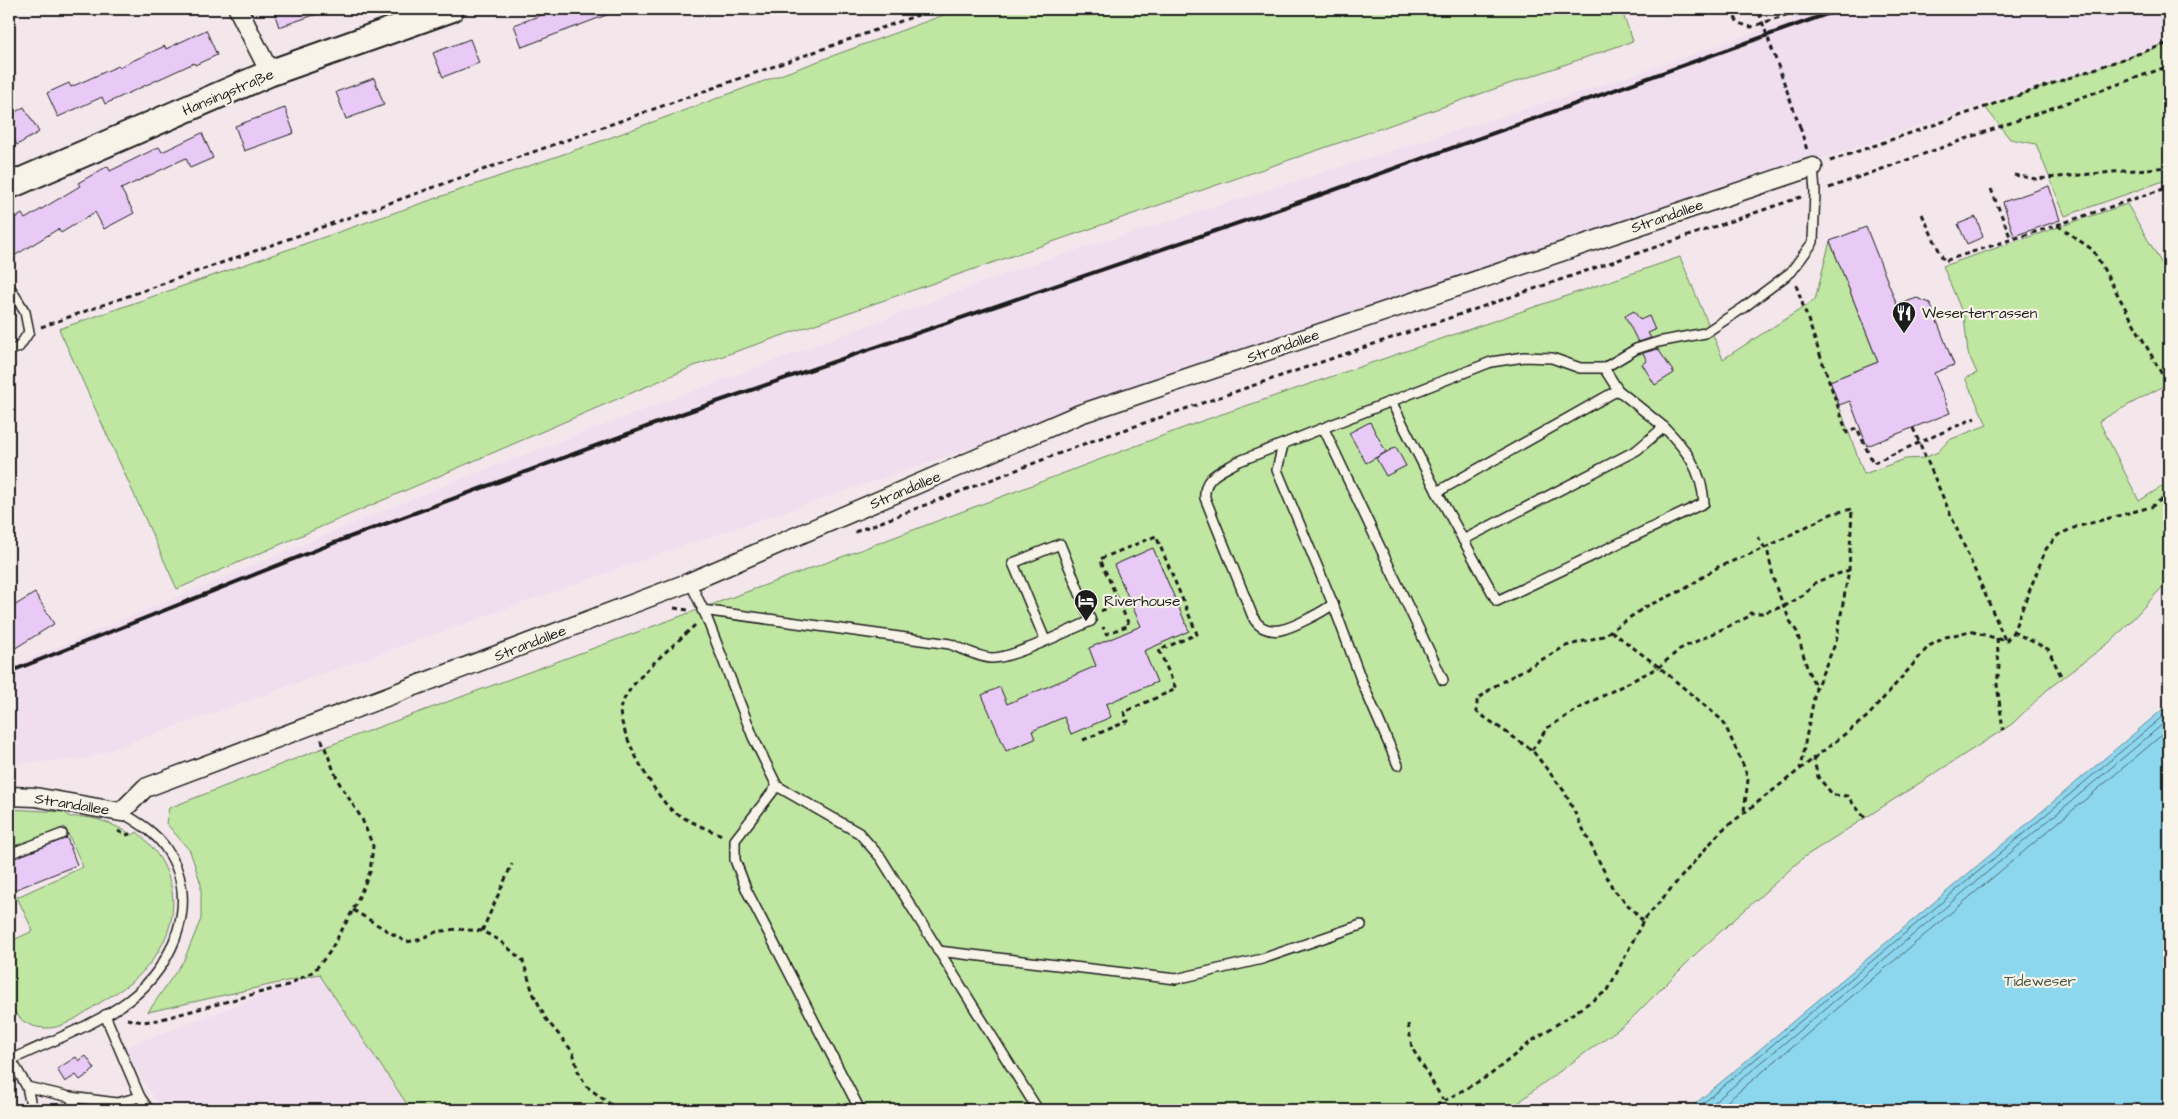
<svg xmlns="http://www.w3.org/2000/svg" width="2178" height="1119" viewBox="0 0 2178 1119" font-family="'Architects Daughter',sans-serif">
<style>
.built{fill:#f0deef}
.green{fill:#bfe7a2;stroke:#6e825f}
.water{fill:#8dd7ee;stroke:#608c9a}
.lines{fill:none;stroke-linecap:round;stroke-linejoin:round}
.shore{stroke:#496770;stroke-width:1}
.building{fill:#e9caf7;stroke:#1c1c1c}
.lane-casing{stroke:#1c1c1c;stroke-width:12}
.street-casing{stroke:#1c1c1c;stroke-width:21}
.secondary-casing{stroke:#1c1c1c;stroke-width:29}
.path{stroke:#1c1c1c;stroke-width:3;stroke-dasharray:5 4;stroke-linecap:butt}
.lane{stroke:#f7f3e8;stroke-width:9}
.street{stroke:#f7f3e8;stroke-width:18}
.secondary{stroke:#f7f3e8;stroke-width:25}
.rail{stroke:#1c1c1c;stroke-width:4}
.path-bridge{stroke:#1c1c1c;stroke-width:3;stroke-dasharray:5 4;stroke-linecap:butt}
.labels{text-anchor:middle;stroke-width:4.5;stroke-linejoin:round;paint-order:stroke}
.street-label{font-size:15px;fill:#1c1c1c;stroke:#f7f3e8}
.poi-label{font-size:15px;fill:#1c1c1c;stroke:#f7f3e8;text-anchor:start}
.park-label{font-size:15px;fill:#4d5944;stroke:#f7f3e8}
</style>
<rect width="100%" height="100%" fill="#f3e7ec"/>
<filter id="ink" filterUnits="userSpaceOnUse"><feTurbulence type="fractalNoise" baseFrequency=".02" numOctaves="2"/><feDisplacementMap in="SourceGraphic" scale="10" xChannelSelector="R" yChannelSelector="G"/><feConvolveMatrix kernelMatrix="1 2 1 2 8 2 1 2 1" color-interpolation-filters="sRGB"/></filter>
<g filter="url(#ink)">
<g class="built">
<polygon points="1822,9 2169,9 2169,41 657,555 85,759 9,764 9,667 455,481 1023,267 1623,78"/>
<polygon points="319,974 414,1110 162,1110 123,1048"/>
</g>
<g class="green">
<polygon points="960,9 1621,9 1633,41 694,366 177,589 59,329 601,141"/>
<polygon points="2169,43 2169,179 2065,216 2036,144 2010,139 1985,107"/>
<polygon points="2127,204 2169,276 2169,383 2099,421 2139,501 2169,482 2169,580 2115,638 2048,689 2012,724 1804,857 1699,951 1628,1022 1534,1090 1510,1110 411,1110 319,974 148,1012 184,960 201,919 201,884 190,851 166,823 169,808 341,741 847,555 1199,422 1680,257 1723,359 1815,300 1830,241 1878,362 1830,381 1864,474 1905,459 1924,458 1938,452 1949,440 1987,425 1965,378 1977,373 1968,353 1964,317 1943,266"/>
<path d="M9,809L64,812L70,817C94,815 112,824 133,835L137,832C181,870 185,923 146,968C133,984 115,993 98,1004C83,1013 66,1028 47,1028C35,1028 24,1024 17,1015C3,999 9,962 9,942L33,931L17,897L83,867L65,827L9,850Z"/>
</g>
<polygon class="water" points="2169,704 2169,1110 1688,1110"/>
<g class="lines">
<g class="shore">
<polyline points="1695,1110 2169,711"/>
<polyline points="1705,1110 2169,719"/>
<polyline points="1717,1110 2169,729"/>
</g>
</g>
<g class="building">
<polygon points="273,9 325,9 326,11 279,27"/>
<polygon points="558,9 617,9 617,11 522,47 514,25"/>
<polygon points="206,30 217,55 195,65 194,63 105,104 102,97 58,117 47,93 69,83 71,87 118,66 119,67 165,46 166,49"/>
<polygon points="470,39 479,63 443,77 433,53"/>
<polygon points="374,78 384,105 346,119 336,92"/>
<polygon points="24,107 39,132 17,145 9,131 9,116"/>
<polygon points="285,108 294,133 244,151 235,126"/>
<polygon points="202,133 213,158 190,168 186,158 121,189 134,213 104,229 95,212 61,233 58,229 14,256 9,247 9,222 22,214 25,219 80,186 78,183 108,166 110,171 159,147 162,152"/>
<polygon points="2049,186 2060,220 2014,236 2003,202"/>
<polygon points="1976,217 1983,237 1967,244 1958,224"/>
<polygon points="1866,227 1897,305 1917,298 1930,303 1954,365 1934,373 1950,413 1867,446 1850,401 1839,405 1830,381 1878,362 1830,241"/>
<polygon points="1634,311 1640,320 1649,316 1655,330 1648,333 1651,338 1638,342 1625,316"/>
<polygon points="1658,349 1674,373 1655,385 1642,364 1647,361 1643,353"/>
<polygon points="1370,422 1386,452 1366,463 1349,433"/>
<polygon points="1396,447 1406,466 1386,476 1376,458"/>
<polygon points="1153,548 1189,631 1144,651 1157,682 1106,704 1111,717 1071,734 1064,717 1032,731 1035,739 1006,751 982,695 1000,687 1007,704 1096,666 1089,648 1141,626 1114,565"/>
<polygon points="35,593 54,624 9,652 9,609"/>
<polygon points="67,838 77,865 9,892 9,860"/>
<polygon points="86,1056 95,1069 80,1080 76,1075 65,1082 57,1069 76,1057 79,1061"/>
</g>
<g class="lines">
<g class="lane-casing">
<g id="lane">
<polyline points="9,286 25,312 29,332 19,347 9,351"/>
<path d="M1391,401L1437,492L1497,601L1704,503C1702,470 1686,449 1664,427"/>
<polyline points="1324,429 1443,680"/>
<path d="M1283,445L1277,470L1333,604C1323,612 1292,628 1280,630C1268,632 1258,627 1253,617L1205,498C1203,476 1221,472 1237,462L1491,362L1524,357L1552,358L1580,368H1604L1636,349L1658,342L1705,333L1743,308L1791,272L1813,242L1815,192L1813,167"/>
<polyline points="1437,492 1618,390"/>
<polyline points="1463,540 1637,450 1664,427 1618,390 1604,368"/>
<polyline points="690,582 706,616 753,737 777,786 859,833 881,858 1038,1110"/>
<polyline points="1333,604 1362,682 1398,765"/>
<path d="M702,610L950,644C962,649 978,657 991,658C1012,659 1069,630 1091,621L1060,544L1013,563L1045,640"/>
<polyline points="777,786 735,840 735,860 747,891 860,1110"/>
<polyline points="9,854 62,834"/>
<polyline points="938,951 1176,979 1262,959 1361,925"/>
<polyline points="105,1015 140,1097 149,1110"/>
<polyline points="9,1056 27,1087 32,1110"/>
<path d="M11,1060C48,1042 96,1025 129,1000C175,965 202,898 165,847C154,831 137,822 121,812"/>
<polyline points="27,1087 70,1097 78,1110"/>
<polyline points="70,1097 117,1103 140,1097"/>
</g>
</g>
<g class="street-casing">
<g id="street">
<polyline points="238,9 270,73"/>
<polyline points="9,796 35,797 121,812 145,788 690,582 1080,414 1813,167"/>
</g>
</g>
<g class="secondary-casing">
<polyline id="secondary" points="9,186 270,73 451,9"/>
</g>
<g class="path">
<polyline points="1731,9 1738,23 1751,27 1803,9"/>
<polyline points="1758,9 1759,13"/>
<polyline points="1800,127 1807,150"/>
<polyline points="1830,161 2169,43"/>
<polyline points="2014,175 2036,179 2169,167"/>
<polyline points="1829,188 2169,66"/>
<polyline points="1991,189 2011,239"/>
<polyline points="1922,214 1944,261 2057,225 2093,250 2169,387"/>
<polyline points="2057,225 2169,187"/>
<polyline points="1796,285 1847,433 1857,428 1873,463 1975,418"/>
<polyline points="41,327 935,9"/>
<polyline points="1913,428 2005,640"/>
<polyline points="855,532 1089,442 1801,197"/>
<polyline points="1758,537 1768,553 1775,585 1790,621 1797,632 1808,671 1816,688"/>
<polyline points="674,608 688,610"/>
<polyline points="1101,611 1119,603"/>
<path d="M695,625C673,647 632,677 621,706C614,725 657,800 674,812C688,821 706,829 722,835"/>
<polyline points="1611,631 1659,667 1723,721 1745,769 1748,780 1744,811"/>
<polyline points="2013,632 2048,649 2062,678"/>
<polyline points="1997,638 1999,667 1997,684 2003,730"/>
<polyline points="1083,740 1128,721 1124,712 1176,689 1159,650 1197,634 1156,536 1100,559 1129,625 1106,634 1103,627"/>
<polyline points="1532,750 1547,728 1583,706 1659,667 1680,649 1750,616 1750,613 1762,613 1785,606 1805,594 1816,582 1849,570"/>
<polyline points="1813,757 1818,777 1833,795 1847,796 1865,818"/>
<polyline points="118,831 126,835 130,834"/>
<polyline points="353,910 406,942 418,940 436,932 456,929 482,931 499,940 523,961 533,993 546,1019 573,1052 578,1071 586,1086 618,1110"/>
<polyline points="1643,921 1613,889 1564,791 1532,750 1477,712 1477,700 1493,687 1566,646 1603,636 1645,607 1683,590 1718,567 1765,548 1831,514 1852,509 1849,570 1836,642 1816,688 1800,768"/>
<polyline points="482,931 512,864"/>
<polyline points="127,1019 143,1022 158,1020 288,985 314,971 329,953 353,910 370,872 373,846 362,819 338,781 321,738"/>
<polyline points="1408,1024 1412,1048 1443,1100"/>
<polyline points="1433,1106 1436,1110"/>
<polyline points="1428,1110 1490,1075 1532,1041 1608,990 1643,921 1721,831 1868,716 1929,646 1946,637 1970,631 2006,641 2013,632 2046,549 2058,535 2076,527 2151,507 2169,494"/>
</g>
<use href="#lane" class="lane"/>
<use href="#street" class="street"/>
<use href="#secondary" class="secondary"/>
<polyline class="rail" points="9,672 339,541 684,413 1317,196 1841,9"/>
<polyline class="path-bridge" points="1759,13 1800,127"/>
</g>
</g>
<defs>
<g id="restaurant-pin" transform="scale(1.25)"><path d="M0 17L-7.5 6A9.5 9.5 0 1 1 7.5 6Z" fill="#1c1c1c" stroke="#f7f3e8"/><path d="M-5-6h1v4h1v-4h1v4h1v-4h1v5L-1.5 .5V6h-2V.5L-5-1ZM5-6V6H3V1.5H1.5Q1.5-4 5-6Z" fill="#fff"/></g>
<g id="hotel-pin" transform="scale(1.25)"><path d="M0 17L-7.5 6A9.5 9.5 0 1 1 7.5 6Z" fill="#1c1c1c" stroke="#f7f3e8"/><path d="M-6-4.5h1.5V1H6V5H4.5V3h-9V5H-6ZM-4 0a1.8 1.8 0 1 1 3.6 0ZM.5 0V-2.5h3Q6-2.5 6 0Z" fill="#fff"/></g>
</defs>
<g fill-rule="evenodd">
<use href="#restaurant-pin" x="1904" y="313"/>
<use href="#hotel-pin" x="1086" y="601"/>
</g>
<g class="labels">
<g class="street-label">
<text transform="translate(228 92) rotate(-23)" y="5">Hansingstraße</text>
<text transform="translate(1667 216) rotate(-19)" y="5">Strandallee</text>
<text transform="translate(1283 346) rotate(-19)" y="5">Strandallee</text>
<text transform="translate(905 490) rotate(-23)" y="5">Strandallee</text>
<text transform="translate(530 643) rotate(-21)" y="5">Strandallee</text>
<text transform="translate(72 804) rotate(9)" y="5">Strandallee</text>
</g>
<g class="poi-label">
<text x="1922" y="318">Weserterrassen</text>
<text x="1104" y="606">Riverhouse</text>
</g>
<g class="park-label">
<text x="2040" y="986">Tideweser</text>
</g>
</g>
<rect width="2178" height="1119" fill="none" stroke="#f7f3e8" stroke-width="30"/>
<rect x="15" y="15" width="2148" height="1089" fill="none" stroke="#1c1c1c" stroke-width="2" filter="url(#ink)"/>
</svg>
